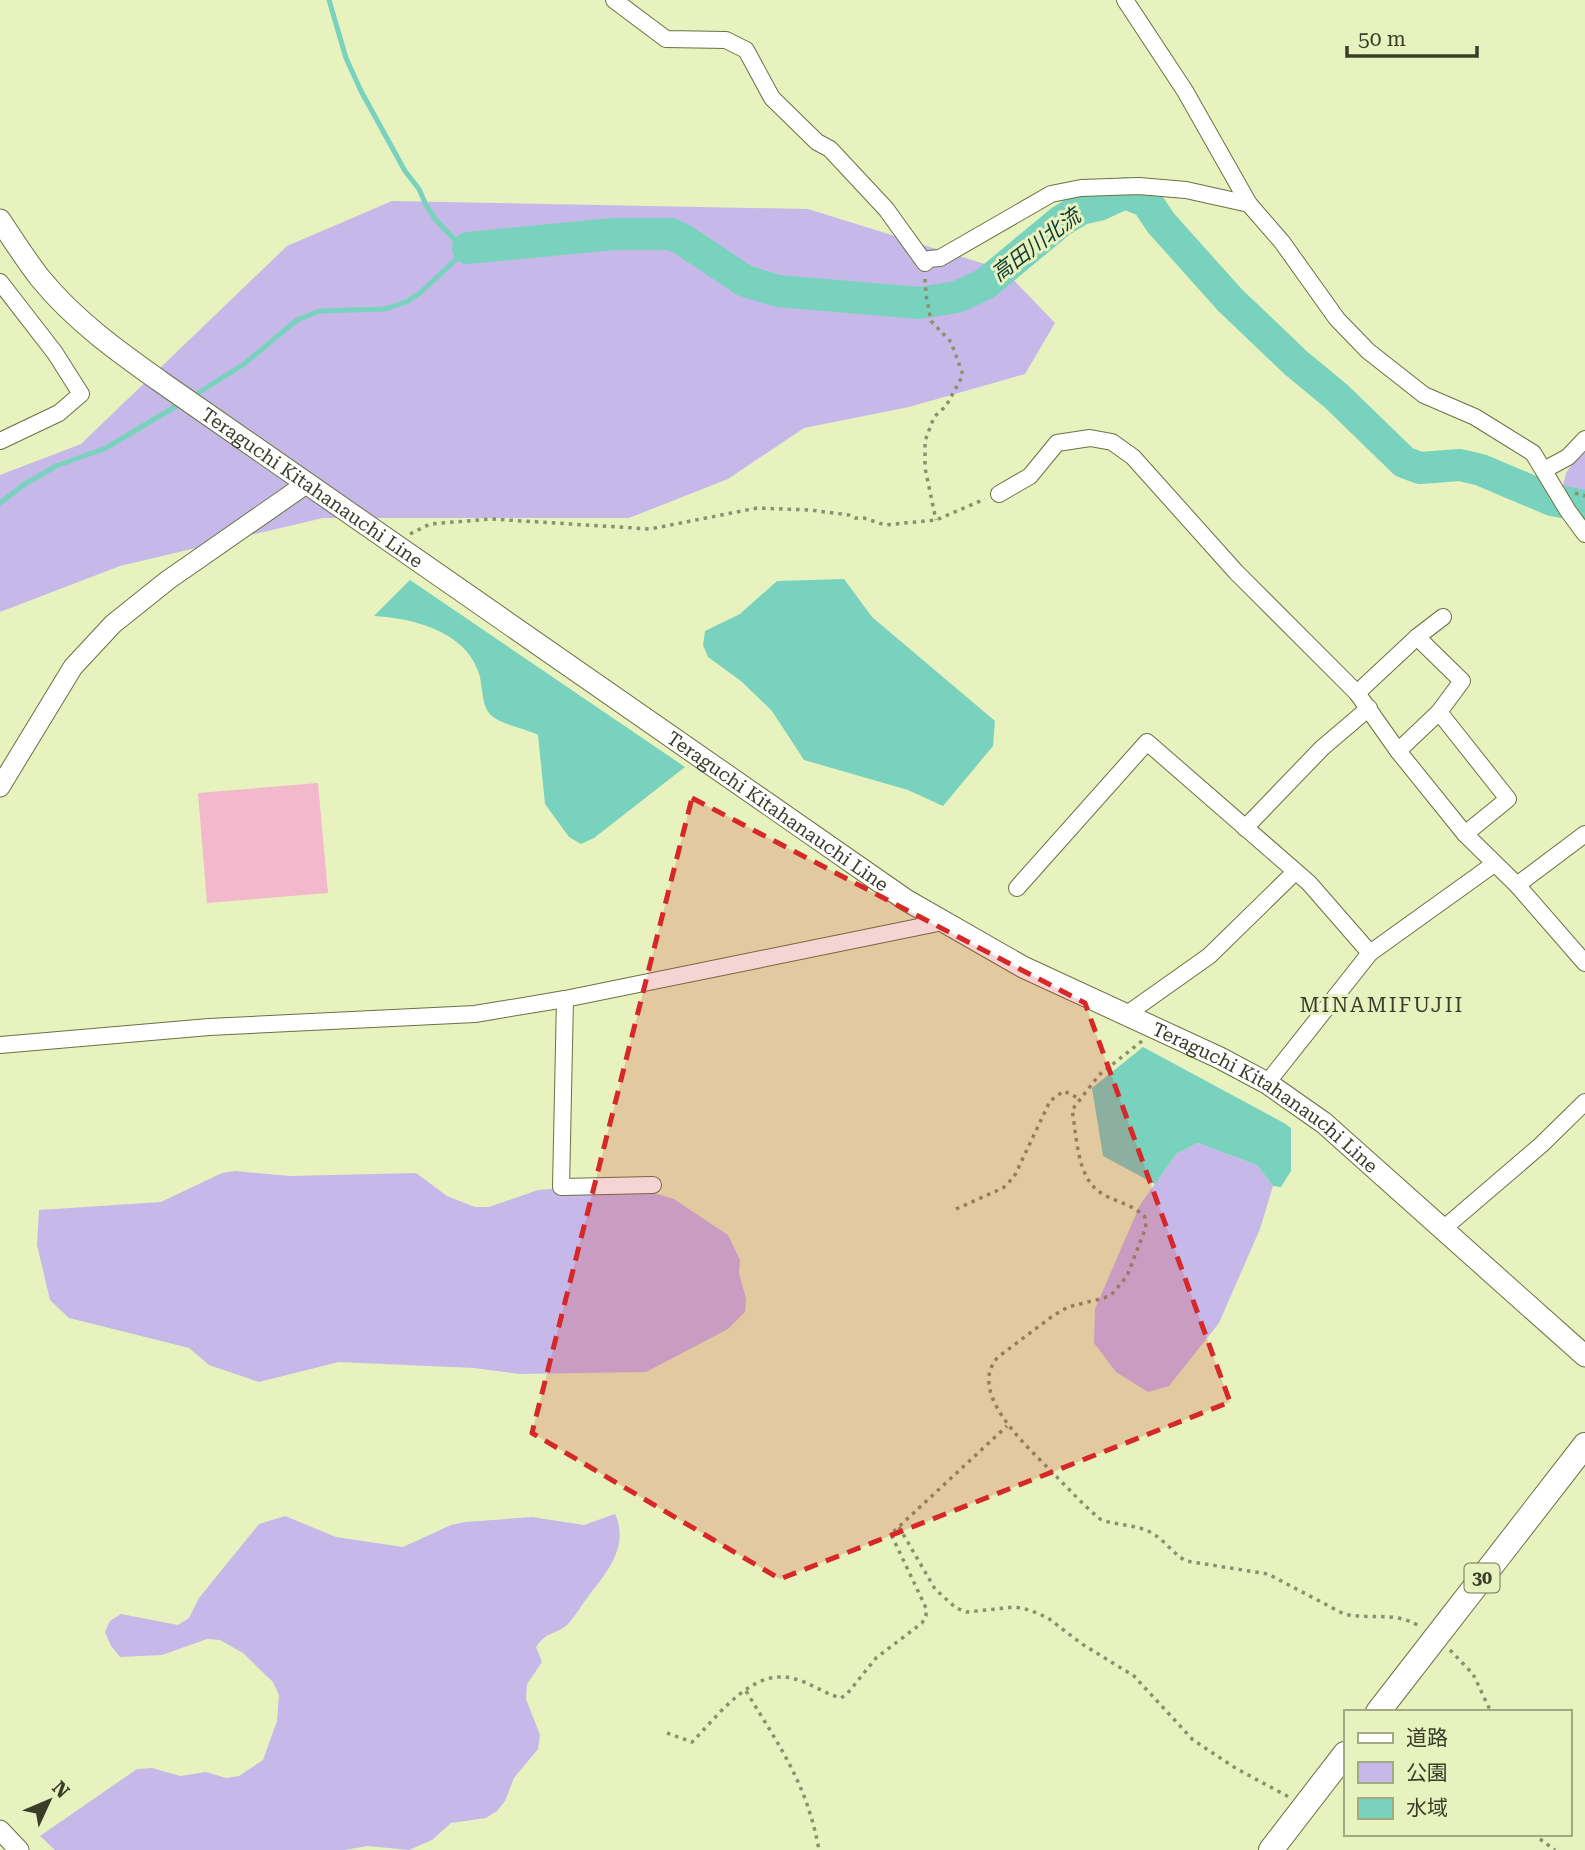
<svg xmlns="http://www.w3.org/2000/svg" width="1585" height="1850" viewBox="0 0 1585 1850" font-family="'Roboto Serif','Noto Sans JP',serif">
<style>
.green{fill:#c6b9e9}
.water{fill:#78d2bd}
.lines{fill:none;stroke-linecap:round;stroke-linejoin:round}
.stream{stroke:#78d2bd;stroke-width:5}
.river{stroke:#78d2bd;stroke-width:32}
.building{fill:#f2b9cc}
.minor-casing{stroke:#697243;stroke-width:18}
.tertiary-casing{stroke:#697243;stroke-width:21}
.secondary-casing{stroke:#697243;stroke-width:23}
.primary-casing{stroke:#697243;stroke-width:26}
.path{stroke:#8a916e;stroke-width:3.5;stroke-dasharray:3.5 5;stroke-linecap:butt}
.minor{stroke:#fff;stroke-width:16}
.tertiary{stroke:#fff;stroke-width:19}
.secondary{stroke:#fff;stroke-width:21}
.primary{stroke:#fff;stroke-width:24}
.marked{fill:#d62828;fill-opacity:0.2;stroke:#d62828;stroke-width:5;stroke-dasharray:14 9;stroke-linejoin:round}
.labels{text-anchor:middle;stroke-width:6;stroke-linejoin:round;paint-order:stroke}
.shield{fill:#e7f2be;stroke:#6e7456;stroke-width:2}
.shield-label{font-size:18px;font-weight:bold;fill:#3a3e29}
.street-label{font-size:19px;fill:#3a3e29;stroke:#e7f2be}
.water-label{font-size:21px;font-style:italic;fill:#103b32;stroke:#e7f2be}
.neighbourhood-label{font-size:21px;letter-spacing:2px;fill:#3a3e29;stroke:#e7f2be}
</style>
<rect width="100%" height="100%" fill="#e7f2be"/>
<g class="green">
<polygon points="392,201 808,209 1004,270 1055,323 1025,374 909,407 804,428 728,479 629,518 323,518 120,566 0,612 0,475 81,444 287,246"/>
<polygon points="1585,447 1585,526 1555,490 1563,486 1566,473"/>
<polygon points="1198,1143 1257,1165 1273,1186 1260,1229 1219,1323 1169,1386 1148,1392 1116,1372 1094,1343 1095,1309 1140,1205 1176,1154"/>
<polygon points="235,1171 290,1176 416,1173 447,1196 475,1207 489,1207 538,1190 622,1183 674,1199 728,1235 740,1260 739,1273 746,1299 745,1312 728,1329 646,1372 519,1374 474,1368 339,1362 259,1382 209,1365 189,1348 69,1318 50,1300 37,1245 39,1210 161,1202 222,1173"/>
<path d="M615,1514C630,1547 606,1573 587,1598C581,1606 574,1618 567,1625C554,1635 546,1632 536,1647L542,1662L527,1684L526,1699L540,1735L538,1749L514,1778L505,1801L497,1811L486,1818L451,1823L432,1840L409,1850L368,1846L344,1850H55L40,1836L137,1769L152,1768L180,1776L206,1772L226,1778L239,1776L263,1760L277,1721L279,1695L273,1682L243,1653L220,1640L207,1639L162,1655L120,1657L111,1646L105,1632L110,1621L121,1614L178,1625L189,1618L199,1598L259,1524L285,1516L336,1537L403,1547L451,1525L465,1522L532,1517L584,1525Z"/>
</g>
<g class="water">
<polygon points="844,579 872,617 995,721 993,746 943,806 908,790 804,760 772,711 741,681 708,657 703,645 705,631 740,614 777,581"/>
<path d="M410,580L685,767L594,838L581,844L569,837L545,804L538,735C525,728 497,724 489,713C481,703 483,683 478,671C464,631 412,618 374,616Z"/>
<polygon points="1143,1047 1284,1123 1291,1128 1291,1171 1281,1187 1273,1186 1257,1165 1198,1143 1176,1154 1155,1184 1103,1156 1092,1088"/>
</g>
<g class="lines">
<g class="stream">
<polyline points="192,397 244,364 297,320 320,311 385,309 406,302 420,293 468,248 454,239 436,220 426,205 419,189 405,171 361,91 346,58 329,0"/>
<polyline points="0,503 25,484 56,466 106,448 183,402"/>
</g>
<polyline class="river" points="468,248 613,234 671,234 682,239 745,281 778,291 919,303 957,297 985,284 1061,221 1081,209 1099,205 1125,193 1147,202 1161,223 1230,300 1296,363 1336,396 1404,462 1420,468 1460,465 1481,470 1552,500 1585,506"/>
</g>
<polygon class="building" points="318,783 328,893 207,903 198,793"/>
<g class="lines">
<g class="minor-casing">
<g id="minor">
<polyline points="614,0 666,39 726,40 746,50 772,98 817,142 830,149 886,209 925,263 929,259 940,258 1051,194 1081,188 1139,186 1186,190 1249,204"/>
<polyline points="1125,0 1185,91 1249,204 1282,242 1337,319 1368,351 1424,395 1475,417 1533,453 1568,511 1585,534"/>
<polyline points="0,282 55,353 81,394 59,413 0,441"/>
<polyline points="1544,470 1568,457 1585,439"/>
<polyline points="999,494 1030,476 1057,443 1090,438 1112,442 1133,457 1236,572 1357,693 1398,751 1465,834 1517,885 1585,963"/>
<polyline points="1357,693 1417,637 1443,617"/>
<polyline points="1439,712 1508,799 1465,834"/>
<polyline points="1398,751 1439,712 1462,681 1417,637"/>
<polyline points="1245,828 1322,748 1369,708"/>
<polyline points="1517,885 1585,834"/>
<polyline points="1017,888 1147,742 1309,883 1370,953"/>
<polyline points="565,999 561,1187 653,1185"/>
<polyline points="1127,1014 1209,956 1295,872"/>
<polyline points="0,1045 209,1027 475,1014 565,999 943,922"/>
<polyline points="1267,1083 1370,953 1494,864"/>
<polyline points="1443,1229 1541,1145 1585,1102"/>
</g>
</g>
<g class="tertiary-casing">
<g id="tertiary">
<polyline points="0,787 73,667 113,624 168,580 306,484"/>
<polyline points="0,1830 19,1850"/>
</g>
</g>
<g class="secondary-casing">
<g id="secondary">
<path id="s1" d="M0,220C13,240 26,260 40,278C75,321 120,353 164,384L906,900L1023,967L1220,1058L1267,1083L1324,1123L1585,1356"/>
</g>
</g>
<g class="primary-casing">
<g id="primary">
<polyline points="1378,1712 1585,1445"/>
<polyline points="1271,1850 1345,1754"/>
</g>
</g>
<g class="path">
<polyline points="925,279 926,295 931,321 951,342 963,375 946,406 934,417 925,441 925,468 936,520"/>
<polyline points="1575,493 1585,496"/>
<polyline points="410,534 430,524 491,519 650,529 757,508 810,510 849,515 855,518 864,518 885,525 936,520 985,499"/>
<path d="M1142,1041L1099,1075L1072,1110C1077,1135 1076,1177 1101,1193C1115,1202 1133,1204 1145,1217L1146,1227L1127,1276L1113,1293L1104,1298L1068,1307L1054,1315L998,1357C966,1392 1026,1445 1049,1469C1066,1486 1082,1504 1100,1519C1116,1526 1135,1524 1150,1532C1164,1539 1172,1553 1186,1561L1268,1574L1344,1614C1370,1620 1395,1611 1419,1626"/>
<polyline points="956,1209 1003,1188 1014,1177 1050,1101 1064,1091 1080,1099"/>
<polyline points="899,1527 935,1589 956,1608 967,1612 1015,1607 1030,1610 1048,1618 1082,1644 1134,1676 1193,1740 1237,1769 1289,1797"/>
<polyline points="1450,1650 1473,1674 1491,1712"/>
<path d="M746,1691C780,1747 807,1784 819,1850"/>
<path d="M667,1733L692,1742C718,1716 753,1666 795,1679C811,1683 825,1694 841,1698L847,1694L876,1658L922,1623L926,1616V1608L891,1534L1007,1426"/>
<polyline points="1533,1834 1555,1850"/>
</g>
<use href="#minor" class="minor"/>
<use href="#tertiary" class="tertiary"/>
<use href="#secondary" class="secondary"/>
<use href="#primary" class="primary"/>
</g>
<path class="marked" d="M692,798L1085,1003L1230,1402L780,1579L532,1433Z"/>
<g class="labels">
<rect class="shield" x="1464.5" y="1563.5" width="35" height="29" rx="5"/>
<g class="shield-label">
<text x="1482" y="1584">30</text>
</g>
<g class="street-label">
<text dy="7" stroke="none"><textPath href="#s1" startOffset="415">Teraguchi Kitahanauchi Line</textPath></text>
<text dy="7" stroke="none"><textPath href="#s1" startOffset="982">Teraguchi Kitahanauchi Line</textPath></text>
<text dy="7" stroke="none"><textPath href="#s1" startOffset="1549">Teraguchi Kitahanauchi Line</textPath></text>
</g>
<g class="water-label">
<text transform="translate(1036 245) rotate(-37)" y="7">高田川北流</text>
</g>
<g class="neighbourhood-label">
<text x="1382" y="1012">MINAMIFUJII</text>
</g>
</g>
<rect x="1344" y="1710" width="228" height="126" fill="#e7f2be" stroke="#a2aa82" stroke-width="2"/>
<rect x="1358" y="1733" width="35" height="10" fill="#ffffff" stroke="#a2aa82" stroke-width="2"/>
<text x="1406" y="1745" font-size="21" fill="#3a3e29">道路</text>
<rect x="1358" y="1762" width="35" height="21" fill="#c6b9e9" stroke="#a2aa82" stroke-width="2"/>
<text x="1406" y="1780" font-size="21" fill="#3a3e29">公園</text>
<rect x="1358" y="1798" width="35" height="21" fill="#78d2bd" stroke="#a2aa82" stroke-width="2"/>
<text x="1406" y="1815" font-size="21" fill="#3a3e29">水域</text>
<g transform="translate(49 1801) rotate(46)" stroke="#e7f2be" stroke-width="5" paint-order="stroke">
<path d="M0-5L12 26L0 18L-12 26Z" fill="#3a3e29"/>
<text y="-10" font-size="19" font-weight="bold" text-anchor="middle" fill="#3a3e29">N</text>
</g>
<path d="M1347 46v10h130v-10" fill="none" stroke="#3a3e29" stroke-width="3.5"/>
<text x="1358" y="46" font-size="21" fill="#3a3e29" stroke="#e7f2be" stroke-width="5" paint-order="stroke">50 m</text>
</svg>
